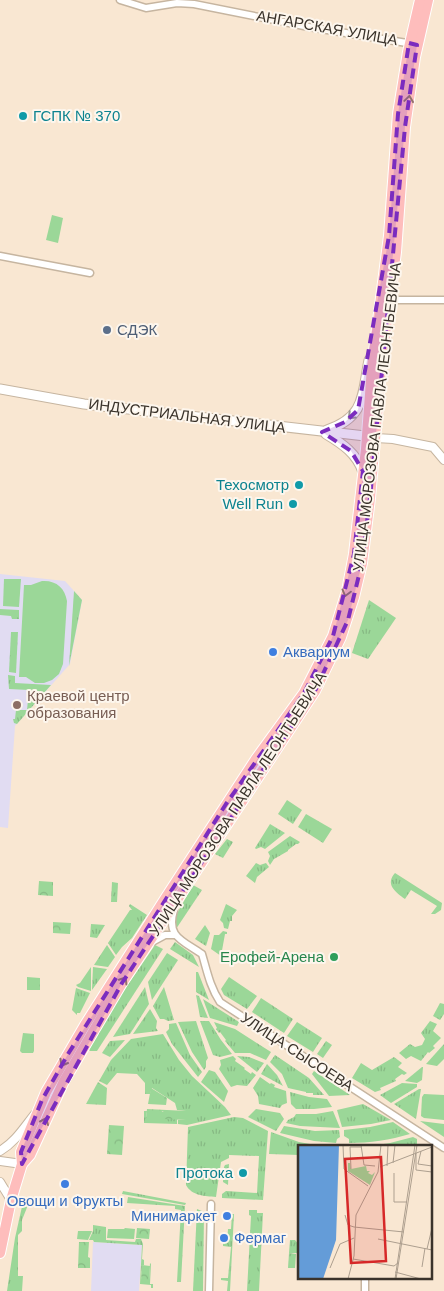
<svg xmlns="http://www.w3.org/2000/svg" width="444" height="1291" viewBox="0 0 444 1291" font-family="Helvetica,sans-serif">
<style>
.education{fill:#e1dcf2}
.grass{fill:url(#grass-tufts)}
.forest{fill:url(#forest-crowns)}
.pitch{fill:#9bd798}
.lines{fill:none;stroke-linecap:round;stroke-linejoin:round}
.minor-casing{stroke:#c6b5a0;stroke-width:9}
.tertiary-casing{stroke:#c6b5a0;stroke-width:10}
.secondary-casing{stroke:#c6b5a0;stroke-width:11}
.primary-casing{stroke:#fff;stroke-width:12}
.minor{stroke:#fff;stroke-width:6}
.tertiary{stroke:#fff;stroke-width:8}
.secondary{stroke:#fff;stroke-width:9}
.primary{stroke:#febdbc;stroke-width:10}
.oneway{stroke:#92716c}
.oneway2{stroke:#9c9995}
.marked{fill:#7b2cbf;fill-opacity:0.2;stroke:#7b2cbf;stroke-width:4;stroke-dasharray:10 6;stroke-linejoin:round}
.culture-dot{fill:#0f9aa8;stroke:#fdf6ed;stroke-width:2}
.service-dot{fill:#5c6f8a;stroke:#fdf6ed;stroke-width:2}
.shop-dot{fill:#3f7fe0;stroke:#fdf6ed;stroke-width:2}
.education-dot{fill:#8d6e63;stroke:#fdf6ed;stroke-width:2}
.leisure-dot{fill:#2e9e5b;stroke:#fdf6ed;stroke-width:2}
.labels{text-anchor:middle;stroke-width:4;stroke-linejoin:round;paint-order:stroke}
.street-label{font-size:15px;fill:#3a332b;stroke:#fdf6ed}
.culture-label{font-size:15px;fill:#0d838f;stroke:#fdf6ed;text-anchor:end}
.service-label{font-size:15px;fill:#4e5e75;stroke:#fdf6ed;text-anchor:start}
.shop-label{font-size:15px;fill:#366cbe;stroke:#fdf6ed;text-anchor:start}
.education-label{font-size:15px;fill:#785e54;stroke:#fdf6ed;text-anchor:start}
.leisure-label{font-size:15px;fill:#27864d;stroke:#fdf6ed;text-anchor:end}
.inset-road{fill:none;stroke:#ad9f8f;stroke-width:1}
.view{fill:#d62828;fill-opacity:0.15;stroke:#d62828;stroke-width:2.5}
.inset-edge{fill:none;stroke:#3a332b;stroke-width:2.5}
</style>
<defs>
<pattern id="grass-tufts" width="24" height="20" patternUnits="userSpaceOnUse" patternTransform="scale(1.25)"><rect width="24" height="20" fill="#9bd798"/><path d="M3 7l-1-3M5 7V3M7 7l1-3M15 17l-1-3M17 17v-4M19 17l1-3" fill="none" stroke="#86b983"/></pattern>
<pattern id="forest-crowns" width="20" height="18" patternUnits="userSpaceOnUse" patternTransform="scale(1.25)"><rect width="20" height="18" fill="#9bd798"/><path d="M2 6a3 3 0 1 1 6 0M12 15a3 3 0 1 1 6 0" fill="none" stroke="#86b983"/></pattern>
</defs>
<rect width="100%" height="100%" fill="#f9e7d2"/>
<g class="education">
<polygon points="0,574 65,581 82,600 70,664 15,726 8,828 0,827"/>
<polygon points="93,1242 142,1245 139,1291 91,1291"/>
</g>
<g class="grass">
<polygon points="74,591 82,600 69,666"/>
<polygon points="369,600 396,618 368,659 352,653"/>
<polygon points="0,609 19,610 19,619 12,619 11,616 0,615"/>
<polygon points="11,632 18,632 16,673 9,672"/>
<polygon points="8,675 15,676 15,683 51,685 17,724 14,723 13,719 15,719 16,710 27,710 29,690 9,689"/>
<polygon points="287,800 302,810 293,824 278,814"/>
<polygon points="306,814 332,829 323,843 298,827"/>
<polygon points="270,824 285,833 265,849 261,847 256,849 255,848"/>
<polygon points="290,836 300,842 298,844 296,844 288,850 288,851 274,859 270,865 268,861 270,856 268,852"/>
<polygon points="227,839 233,842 223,858 215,854"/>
<polygon points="256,863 260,865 266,863 269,867 257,877 255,883 246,876"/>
<path d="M395,873L442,903L441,910L435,914H431L437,906L411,890L405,899C395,892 385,884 395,873Z"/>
<polygon points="112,882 118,883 117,902 111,902"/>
<polygon points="193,885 202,890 176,929 175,917"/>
<polygon points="130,904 147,915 132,938 122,947 116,955 108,943 130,910 132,910 129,906"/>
<polygon points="226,904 237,910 232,916 232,921 230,921 228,929 224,928 223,923 220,920"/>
<polygon points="91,924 105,925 97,938 90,937"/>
<polygon points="205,925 210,933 206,946 195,939"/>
<polygon points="223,931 227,932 227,934 225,934 221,956 211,949 214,935 219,935"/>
<polygon points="175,942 193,955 199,967 170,949"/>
<polygon points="107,945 115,957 108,967 94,965"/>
<polygon points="155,945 163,949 97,1051 90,1051 89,1050 114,1005"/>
<polygon points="167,953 178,960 152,1000 148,982"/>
<polygon points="91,967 91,991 78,987 76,985 80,983"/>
<polygon points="93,967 107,969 92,990"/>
<polygon points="196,972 198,972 209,1000 196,992"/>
<polygon points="229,977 257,996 247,1009 224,995 221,989"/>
<polygon points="145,987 149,1004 130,1034 113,1037"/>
<polygon points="164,987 174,1020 168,1021 164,1019 160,1019 153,1006"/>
<polygon points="76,988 90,993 80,1013 77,1013 77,1015 72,1010"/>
<polygon points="196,995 199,996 208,1018 200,1017"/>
<polygon points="261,998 293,1019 284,1033 252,1012"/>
<polygon points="203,999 239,1022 237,1026 210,1018"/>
<polygon points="440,1003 444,1004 444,1014 440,1020 433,1016"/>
<polygon points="150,1009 157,1021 156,1028 158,1031 133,1034"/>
<polygon points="196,1021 208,1058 206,1061 206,1067 204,1070 192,1052 178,1022"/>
<polygon points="200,1021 209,1021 221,1040 232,1054 220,1057 213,1055"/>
<polygon points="430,1021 437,1024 433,1031 441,1038 433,1046 435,1048 429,1053 428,1052 421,1061 411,1056 406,1059 399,1053 410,1044 415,1047 422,1045 425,1039 421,1033"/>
<polygon points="214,1022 235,1029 271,1052 266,1060 250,1053 235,1053 225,1041 226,1040 220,1032 219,1033 216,1029 217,1028"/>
<polygon points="297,1022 322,1038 313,1052 287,1036"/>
<polygon points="176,1023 190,1055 202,1072 198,1077 172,1044 166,1032 169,1029 169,1024"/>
<polygon points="163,1034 179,1060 192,1076 225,1107 231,1115 187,1125 178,1124 178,1120 186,1120 186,1111 177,1110 175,1103 152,1088 150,1094 145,1094 145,1083 137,1074 117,1073 107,1085 99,1081 111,1060 131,1039"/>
<polygon points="125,1040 110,1057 102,1053 110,1041"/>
<polygon points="326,1041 332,1045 323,1058 317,1054"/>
<polygon points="444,1044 444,1059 437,1066 426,1064"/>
<polygon points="275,1055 309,1078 324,1095 313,1095 313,1093 306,1093 306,1092 288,1088 282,1074 270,1062"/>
<polygon points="233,1056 236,1059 235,1061 245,1068 244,1069 251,1074 252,1072 256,1075 247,1086 237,1085 231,1087 219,1069 221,1065 220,1060"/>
<polygon points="237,1056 249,1057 264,1063 257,1072"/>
<polygon points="394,1057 402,1063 398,1067 407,1073 404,1075 402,1074 395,1079 396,1081 380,1088 381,1090 375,1092 352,1078 361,1063 372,1070"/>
<polygon points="267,1064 277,1075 283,1086 261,1074"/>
<polygon points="422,1067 423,1067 422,1080 417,1083 405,1081"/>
<polygon points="209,1070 215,1072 228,1091 224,1102 201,1082"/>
<polygon points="314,1071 350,1095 329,1096 312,1074"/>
<polygon points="260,1077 270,1084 271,1083 275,1085 274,1087 286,1091 287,1103 282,1105 280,1108 259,1104 258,1096 253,1088"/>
<polygon points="98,1082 107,1088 106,1105 86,1104"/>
<polygon points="402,1083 417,1084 417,1087 391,1103 380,1095"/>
<polygon points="419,1089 421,1089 416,1119 394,1104"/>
<polygon points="290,1092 309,1097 327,1099 332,1107 314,1109 296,1109 291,1104"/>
<polygon points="363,1104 391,1120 371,1124 342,1127 337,1110"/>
<polygon points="256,1109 280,1113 284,1119 276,1131 248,1117"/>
<polygon points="144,1111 147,1111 146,1117 164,1111 164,1119 177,1119 177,1124 144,1123"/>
<polygon points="333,1111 340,1128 300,1126 286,1123 288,1120 294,1117 296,1114 316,1114"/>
<path d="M234,1117L243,1118L268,1131L263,1200L222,1198V1194L226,1191L257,1193L259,1156L229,1155V1158L221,1162L216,1197C205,1196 192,1196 186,1185L188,1127Z"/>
<polygon points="420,1121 444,1124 444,1137"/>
<path d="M393,1122L410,1134C390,1140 370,1143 349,1143V1139L344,1136V1130L370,1127Z"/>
<polygon points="284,1126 315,1131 339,1130 340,1137 337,1139 336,1143 314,1141 280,1133"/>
<polygon points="271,1132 299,1142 321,1146 299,1146 299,1155 269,1154"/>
<polygon points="413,1137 417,1139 417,1146 371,1146 390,1143"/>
<polygon points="229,1164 228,1185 223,1182 224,1167 225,1165"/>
<polygon points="123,1191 186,1203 185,1205 122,1194"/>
<polygon points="128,1197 185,1206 181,1282 177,1282 181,1210 175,1209 175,1206 127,1203"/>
<polygon points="23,1202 28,1205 22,1220 22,1231 18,1235 18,1276 23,1276 22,1291 7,1291 15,1238"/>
<polygon points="197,1209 204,1212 203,1291 193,1291"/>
<polygon points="249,1210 257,1210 257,1213 263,1213 259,1291 247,1291 251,1216 249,1215"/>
<polygon points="232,1214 234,1214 230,1291 227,1291 228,1281 221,1280 221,1278 228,1278 231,1247 223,1246 223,1243 227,1243 228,1229 231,1229"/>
<polygon points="93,1225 106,1227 106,1240 135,1242 136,1239 141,1239 143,1244 142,1259 144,1260 144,1265 142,1265 141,1280 149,1280 150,1263 151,1264 150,1284 153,1284 153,1288 151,1288 151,1285 140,1284 142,1245 94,1242 93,1240 89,1240 93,1231"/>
<polygon points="78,1231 92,1231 88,1240 77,1239"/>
<polygon points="290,1240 295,1240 299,1245 299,1259 297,1259 297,1253 289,1253"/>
</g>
<g class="forest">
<polygon points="39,881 53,882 53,896 38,895"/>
<polygon points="53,922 71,923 70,934 53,933"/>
<polygon points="27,977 40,978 40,990 27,990"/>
<polygon points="151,1088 167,1098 166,1105 148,1104"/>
<polygon points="147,1109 187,1111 186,1120 164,1119 164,1111 162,1111 161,1119 146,1118"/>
<polygon points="109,1125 124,1126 122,1155 107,1154"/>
<polygon points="137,1228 150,1229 149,1239 136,1238"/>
<polygon points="79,1242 89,1242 88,1257 90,1258 90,1268 78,1268"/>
<polygon points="289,1253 296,1254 295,1268 288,1268"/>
<polygon points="142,1265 150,1266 149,1280 141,1280"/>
</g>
<g class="pitch">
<polygon points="52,215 63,218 58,243 46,240"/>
<polygon points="4,579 21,579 19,607 3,606"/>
<path d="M42,581C56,580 65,588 67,601L63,664L59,674L52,680L44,683H35L26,677H19L24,585H31Z"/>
<polygon points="23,1033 34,1034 34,1051 33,1053 22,1053 20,1051"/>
<polygon points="424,1094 444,1095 444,1120 424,1118 421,1116 422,1097"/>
<polygon points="125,1228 135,1229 134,1239 107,1238 108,1229 124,1229"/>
</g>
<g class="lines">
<g class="minor-casing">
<g id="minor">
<polyline points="120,0 146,8 177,3 194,4 309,27 413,44"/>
<polyline points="0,256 90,273"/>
<polyline points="390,300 444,300"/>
<path d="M174,910C166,937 182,940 202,954C207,971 210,987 220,1002L444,1148"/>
<polyline points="152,942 165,935 175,935"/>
<polyline points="209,1291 211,1204"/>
<polyline points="365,1291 365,1277"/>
</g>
</g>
<g class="tertiary-casing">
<g id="tertiary">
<polyline points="376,438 393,439 433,447 444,460"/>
<path d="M0,1151C15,1142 23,1129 34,1115"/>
<polyline points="0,1161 22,1164"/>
<polyline points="0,1182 11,1200"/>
</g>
</g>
<g class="secondary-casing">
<g id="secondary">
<polyline points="0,389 84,404 374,437"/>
<path d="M327,430C366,417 362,394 369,360"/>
<path d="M326,434C343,444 357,454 363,472"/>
</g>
</g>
<g class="primary-casing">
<g id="primary">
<polyline points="22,1164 30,1155 64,1081 122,983 315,691 341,637 354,597 362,563 370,498 382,358 396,252 405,127 415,57 428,0"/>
<polyline points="0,1253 11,1200 22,1164 21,1152 46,1092 85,1025 165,899 256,759 304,693 333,636 347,591 354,554 366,449 372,367 389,236 398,114 408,52 420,0"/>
</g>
</g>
<use href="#minor" class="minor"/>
<use href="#tertiary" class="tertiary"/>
<use href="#secondary" class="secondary"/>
<use href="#primary" class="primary"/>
</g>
<defs><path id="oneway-chevron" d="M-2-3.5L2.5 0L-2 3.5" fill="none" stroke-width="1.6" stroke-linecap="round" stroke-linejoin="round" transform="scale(1.25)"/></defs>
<g class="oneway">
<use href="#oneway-chevron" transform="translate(409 99) rotate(-82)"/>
<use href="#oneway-chevron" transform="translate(346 593) rotate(105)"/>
<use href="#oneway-chevron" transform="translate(124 980) rotate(-58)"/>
<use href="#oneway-chevron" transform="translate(63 1063) rotate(120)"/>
<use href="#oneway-chevron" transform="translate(45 1121) rotate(-66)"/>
</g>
<use class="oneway2" href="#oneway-chevron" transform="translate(351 416) rotate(136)"/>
<path class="marked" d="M409,43L417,45L405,127L370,498L362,563L348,620L315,691L122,983L22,1164L21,1152L42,1100L68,1054L226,804L304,693L333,636L354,554L363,471L351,451L322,432L345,422L358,410L389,236L398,114Z"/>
<g class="culture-dot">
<circle cx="23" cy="116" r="5"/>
<circle cx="299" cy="485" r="5"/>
<circle cx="293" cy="504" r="5"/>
<circle cx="243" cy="1173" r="5"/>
</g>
<circle class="service-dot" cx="107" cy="330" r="5"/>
<g class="shop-dot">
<circle cx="273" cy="652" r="5"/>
<circle cx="65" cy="1184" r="5"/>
<circle cx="227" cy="1216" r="5"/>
<circle cx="224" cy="1238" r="5"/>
</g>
<circle class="education-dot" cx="17" cy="705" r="5"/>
<circle class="leisure-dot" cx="334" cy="957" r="5"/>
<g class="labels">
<g class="street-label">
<text transform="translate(327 28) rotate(10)" y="5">АНГАРСКАЯ УЛИЦА</text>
<text transform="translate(187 416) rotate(7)" y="5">ИНДУСТРИАЛЬНАЯ УЛИЦА</text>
<text transform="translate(377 417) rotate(-83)" y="5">УЛИЦА МОРОЗОВА ПАВЛА ЛЕОНТЬЕВИЧА</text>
<text transform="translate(238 804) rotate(-57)" y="5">УЛИЦА МОРОЗОВА ПАВЛА ЛЕОНТЬЕВИЧА</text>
<text transform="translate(297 1052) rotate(33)" y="5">УЛИЦА СЫСОЕВА</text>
</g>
<g class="culture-label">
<text x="33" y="121" text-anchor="start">ГСПК № 370</text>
<text x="289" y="490">Техосмотр</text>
<text x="283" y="509">Well Run</text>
<text x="233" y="1178">Протока</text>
</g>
<g class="service-label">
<text x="117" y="335">СДЭК</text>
</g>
<g class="shop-label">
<text x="283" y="657">Аквариум</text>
<text x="65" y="1206" text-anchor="middle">Овощи и Фрукты</text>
<text x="217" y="1221" text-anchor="end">Минимаркет</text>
<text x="234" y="1243">Фермаг</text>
</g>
<g class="education-label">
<text x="27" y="701">Краевой центр<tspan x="27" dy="17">образования</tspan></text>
</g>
<g class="leisure-label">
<text x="324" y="962">Ерофей-Арена</text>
</g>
</g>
<g transform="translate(298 1145)">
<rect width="134" height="134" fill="#f9e7d2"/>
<path d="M50,18H52L53,24L68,21L69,26H72L70,28L74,30L77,27L72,40L50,26Z" fill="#9bd798"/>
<path d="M0,0H41L38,95L25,134H0Z" fill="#649cd8"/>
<path class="inset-road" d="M45,0L46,24L70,41M63,0L66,20L77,21M123,6L120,19L134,21M95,18L97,0M89,21L90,0M82,22L134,2M53,24L52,2H64M118,25V8M118,25L134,27M96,28V57H109M47,70L50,80L56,82M56,82L106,87M80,94L134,105M129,104L134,83M55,114L96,121L100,118M124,122L127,103M32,123L42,99L56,93M97,127L123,134M50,134L56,111L58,70L80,27L83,0M97,134L117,0M98,134L119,0"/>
<path class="view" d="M83,12L88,116L53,118L47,14Z"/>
<rect width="134" height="134" class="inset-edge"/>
</g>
</svg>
